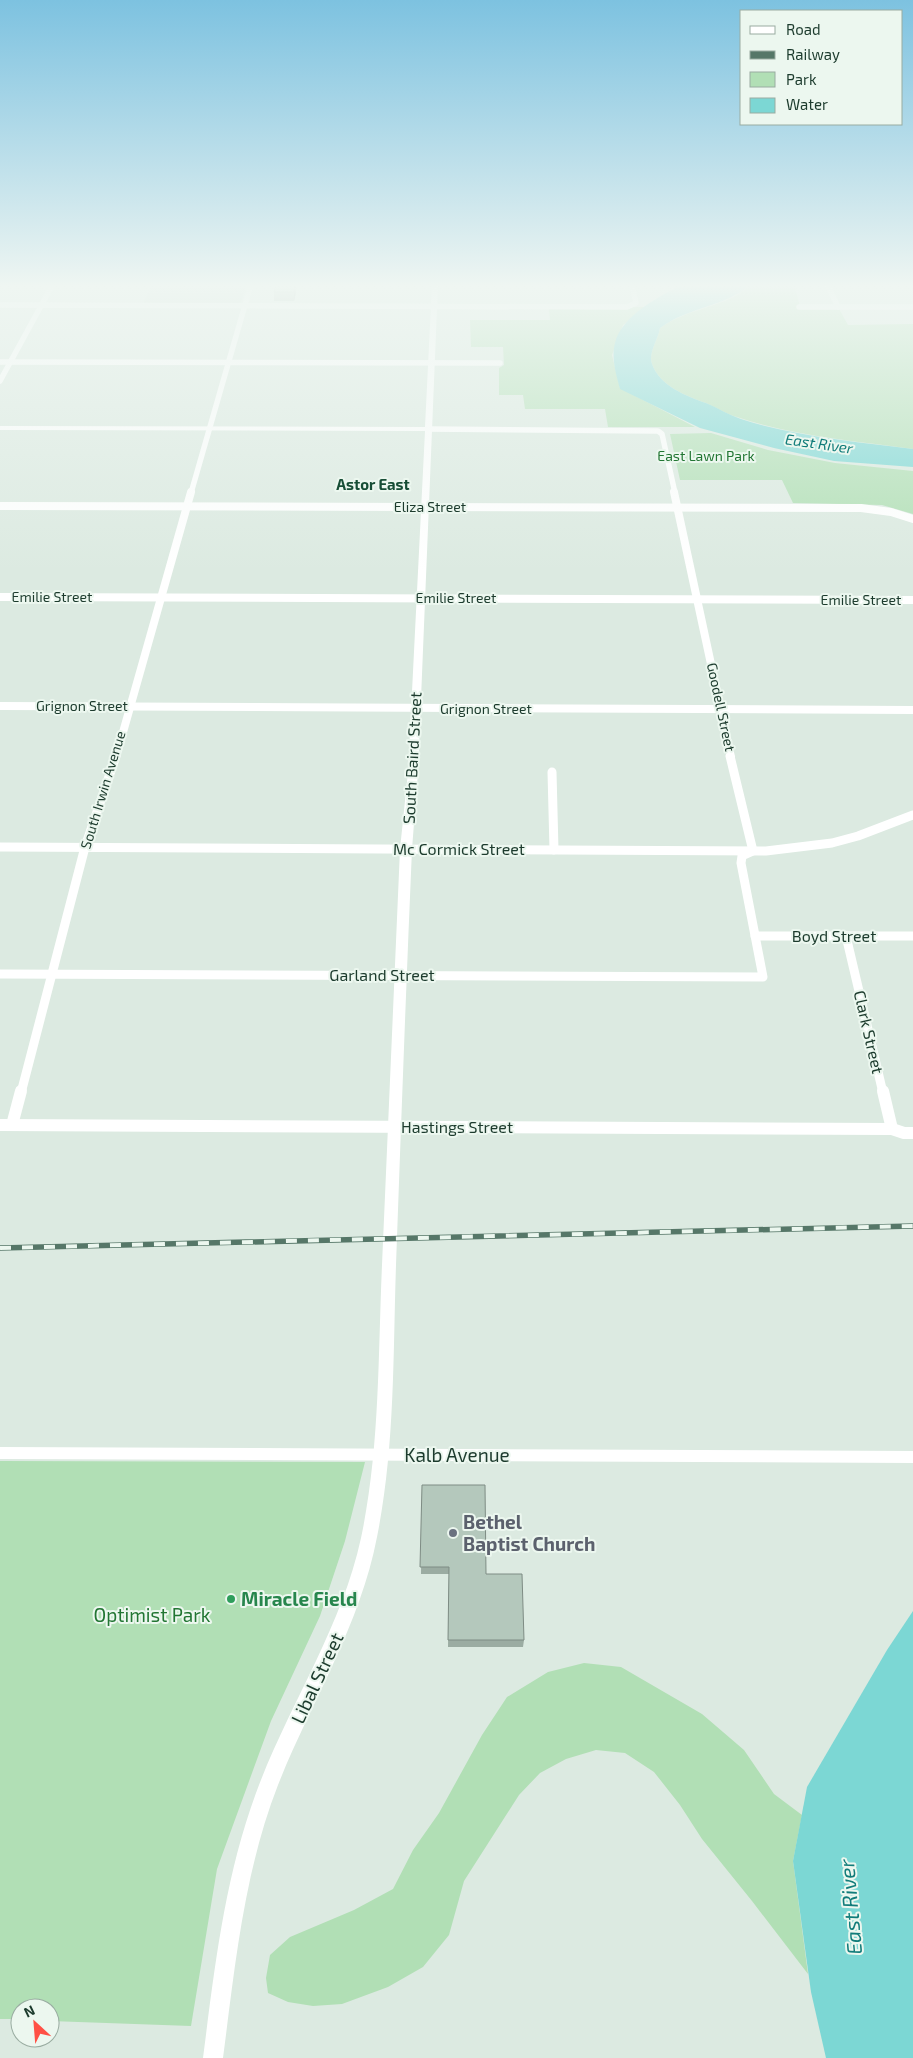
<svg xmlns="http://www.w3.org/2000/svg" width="913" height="2058" viewBox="0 0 913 2058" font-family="'Exo 2',sans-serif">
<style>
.built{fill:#cadad0}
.green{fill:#b1dfb5}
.water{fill:#7cd7d4}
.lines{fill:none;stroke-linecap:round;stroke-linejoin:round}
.minor-far3{stroke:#fff;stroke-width:5.5}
.minor-far2{stroke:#fff;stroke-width:8}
.minor-far1{stroke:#fff;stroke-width:9}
.minor{stroke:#fff;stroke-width:12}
.tertiary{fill:#fff;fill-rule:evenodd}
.rail-casing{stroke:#567768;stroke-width:5.5}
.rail{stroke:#ecf7ef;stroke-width:4;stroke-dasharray:11;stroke-linecap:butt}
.wall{fill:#9baca2}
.shaded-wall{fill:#7e8c84}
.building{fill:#b4c8bc;stroke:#7e8c84}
.worship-dot{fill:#6b7280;stroke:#ecf7ef;stroke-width:2}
.leisure-dot{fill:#2e9e5b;stroke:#ecf7ef;stroke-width:2}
.labels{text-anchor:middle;stroke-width:4;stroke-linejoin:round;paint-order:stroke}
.far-park-label{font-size:14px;fill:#227633;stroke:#ecf7ef}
.far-street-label{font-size:14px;fill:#1c3b2d;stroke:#ecf7ef}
.far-water-label{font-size:15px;font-style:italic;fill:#117c7a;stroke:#ecf7ef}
.far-neighbourhood-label{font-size:15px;font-weight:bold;fill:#174e36;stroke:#ecf7ef}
.street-label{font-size:16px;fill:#1c3b2d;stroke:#ecf7ef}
.near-street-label{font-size:19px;fill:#1c3b2d;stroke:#ecf7ef}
.near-worship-label{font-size:19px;font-weight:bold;fill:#5b616d;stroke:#ecf7ef;text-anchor:start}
.near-leisure-label{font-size:19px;font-weight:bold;fill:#27864d;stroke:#ecf7ef;text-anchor:start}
.near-park-label{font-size:19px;fill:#227633;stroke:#ecf7ef}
.near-water-label{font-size:21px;font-style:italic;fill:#117c7a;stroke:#ecf7ef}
</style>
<rect width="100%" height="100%" fill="#dceae1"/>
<polygon class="built" points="152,284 204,284 246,285 241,302 238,303 143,304"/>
<g class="green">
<path d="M751,284H794L800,307H838L848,325L913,324V449C855,441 793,436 737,417C726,414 717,408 706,403C686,396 660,386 652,364C648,353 658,340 660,328C684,311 710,309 736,296C741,293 746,288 751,284Z"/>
<polygon points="645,307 623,325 612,355 620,388 695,427 608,427 605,409 525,409 523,395 499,395 499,368 504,365 503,347 471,347 470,320 550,320 549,308"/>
<polygon points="711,433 768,450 835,463 913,471 913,514 882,505 793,503 782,480 680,480 670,434"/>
<polygon points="0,1461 365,1462 345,1541 320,1616 271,1721 217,1869 191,2026 50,2021 50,2008 20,2008 20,2019 0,2019"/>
<polygon points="584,1663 621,1667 702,1714 744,1750 774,1794 802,1815 793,1861 808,1974 752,1901 702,1839 680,1805 654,1772 625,1753 596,1750 566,1759 540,1773 519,1795 464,1881 449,1935 423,1967 388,1987 342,2004 313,2006 288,2002 268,1993 266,1978 270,1955 290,1937 354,1910 393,1889 413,1850 439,1813 482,1735 507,1697 548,1672"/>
</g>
<g class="water">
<path d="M684,284H751C723,308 690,306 660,328C658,340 648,353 652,364C660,386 686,396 706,403C718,408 729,415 741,419C792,436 859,442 913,449V467L834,461L774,448L700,428L620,389C616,374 611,358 615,343C621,316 661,295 684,284Z"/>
<polygon points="913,1611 913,2058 826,2058 811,1992 793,1861 807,1787 887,1650"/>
</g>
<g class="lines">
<g class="minor-far3">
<polyline points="827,284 838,307"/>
<polyline points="0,305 627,307 636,303 632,284"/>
<polyline points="799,307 913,307"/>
<polyline points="0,362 500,363"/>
<polyline points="0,381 53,284"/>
<polyline points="428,429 658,431 662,434 675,493"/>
<polyline points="191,493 251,284"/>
</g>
<g class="minor-far2">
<polyline points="674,492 731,757"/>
<polyline points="0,506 861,508 891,512 913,519"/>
<polyline points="0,597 913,600"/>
<polyline points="0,706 913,710"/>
<polyline points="116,757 191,492"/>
</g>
<g class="minor-far1">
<polyline points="552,772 554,850"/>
<polyline points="0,847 766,851 832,843 858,836 913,815"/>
<polyline points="755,936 913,936"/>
<polyline points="846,936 883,1093"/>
<polyline points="0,974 763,977 741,863 742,856 753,851 730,756"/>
<polyline points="21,1093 85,847 116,756"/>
</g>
<g class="minor">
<polyline points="883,1091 892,1129"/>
<polyline points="0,1125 892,1129 904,1133 913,1133"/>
<polyline points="12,1125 21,1091"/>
<polyline points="0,1453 913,1457"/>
</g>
<path class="tertiary" d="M432,284H438L418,772L412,849C406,988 401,1126 396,1265C393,1355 395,1448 377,1537C360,1626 311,1702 278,1785C244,1872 235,1966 223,2058H203C215,1965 225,1873 259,1785C291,1702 342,1626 361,1538C380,1449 378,1356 382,1265C388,1127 394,988 400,849L408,772L425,431L0,430V426L425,427Z"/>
<g class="rail-casing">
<polyline id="rail" points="0,1248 913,1226"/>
</g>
<use href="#rail" class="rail"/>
</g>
<g class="wall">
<polygon points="276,284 296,292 294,301 274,301 274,292"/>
<polygon points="422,1485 486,1574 524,1640 523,1647 448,1647 449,1574 421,1574"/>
</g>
<polygon class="shaded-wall" points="295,284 296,292 294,301 294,292"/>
<g class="building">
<polygon points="276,284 295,284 294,292 274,292"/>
<polygon points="422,1485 485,1485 486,1574 522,1574 524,1640 448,1640 449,1567 420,1567"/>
</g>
<linearGradient id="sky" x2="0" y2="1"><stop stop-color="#7dc2e0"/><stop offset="0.5" stop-color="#eff6f2"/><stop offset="1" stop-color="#eff6f2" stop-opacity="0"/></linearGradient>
<rect width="913" height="572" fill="url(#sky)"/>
<circle class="worship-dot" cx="453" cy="1533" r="5"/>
<circle class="leisure-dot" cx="231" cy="1599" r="5"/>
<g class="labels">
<g class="far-park-label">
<text x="706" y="461">East Lawn Park</text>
</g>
<g class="far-street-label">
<text x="430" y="512">Eliza Street</text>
<text x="52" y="602">Emilie Street</text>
<text x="456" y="603">Emilie Street</text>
<text x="861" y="605">Emilie Street</text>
<text x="82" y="711">Grignon Street</text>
<text transform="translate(721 707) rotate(78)" y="5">Goodell Street</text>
<text x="486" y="714">Grignon Street</text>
<text transform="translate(103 790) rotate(-73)" y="5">South Irwin Avenue</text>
</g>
<g class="far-water-label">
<text transform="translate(819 444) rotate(8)" y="5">East River</text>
</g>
<g class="far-neighbourhood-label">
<text x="373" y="490">Astor East</text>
</g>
<g class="street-label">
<text transform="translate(412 758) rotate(-87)" y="6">South Baird Street</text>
<text x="459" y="855">Mc Cormick Street</text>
<text x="834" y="942">Boyd Street</text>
<text x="382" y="981">Garland Street</text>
<text transform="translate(869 1032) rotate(77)" y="6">Clark Street</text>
<text x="457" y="1133">Hastings Street</text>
</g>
<g class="near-street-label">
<text x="457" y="1462">Kalb Avenue</text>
<text transform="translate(317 1678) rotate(-65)" y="7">Libal Street</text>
</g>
<g class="near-worship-label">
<text x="463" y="1529">Bethel<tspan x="463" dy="22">Baptist Church</tspan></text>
</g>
<g class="near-leisure-label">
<text x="241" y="1606">Miracle Field</text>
</g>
<g class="near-park-label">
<text x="152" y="1622">Optimist Park</text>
</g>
<g class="near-water-label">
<text transform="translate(851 1907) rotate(-95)" y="7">East River</text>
</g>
</g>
<rect x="740" y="10" width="162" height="115" fill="#ecf7ef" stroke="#99aca1"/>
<rect x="750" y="26" width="25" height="8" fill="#ffffff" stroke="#99aca1"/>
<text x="786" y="35" font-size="15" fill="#1c3b2d">Road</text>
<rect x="750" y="51" width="25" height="8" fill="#567768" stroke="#99aca1"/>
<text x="786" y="60" font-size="15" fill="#1c3b2d">Railway</text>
<rect x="750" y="72" width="25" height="15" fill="#b1dfb5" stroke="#99aca1"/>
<text x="786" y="85" font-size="15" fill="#1c3b2d">Park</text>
<rect x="750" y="98" width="25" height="15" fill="#7cd7d4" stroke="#99aca1"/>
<text x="786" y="110" font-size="15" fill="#1c3b2d">Water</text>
<g transform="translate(35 2023) rotate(334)"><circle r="24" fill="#ecf7ef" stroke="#99aca1"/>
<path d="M0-4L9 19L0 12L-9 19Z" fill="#ff5045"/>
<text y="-8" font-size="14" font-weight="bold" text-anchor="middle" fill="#1c3b2d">N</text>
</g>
</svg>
